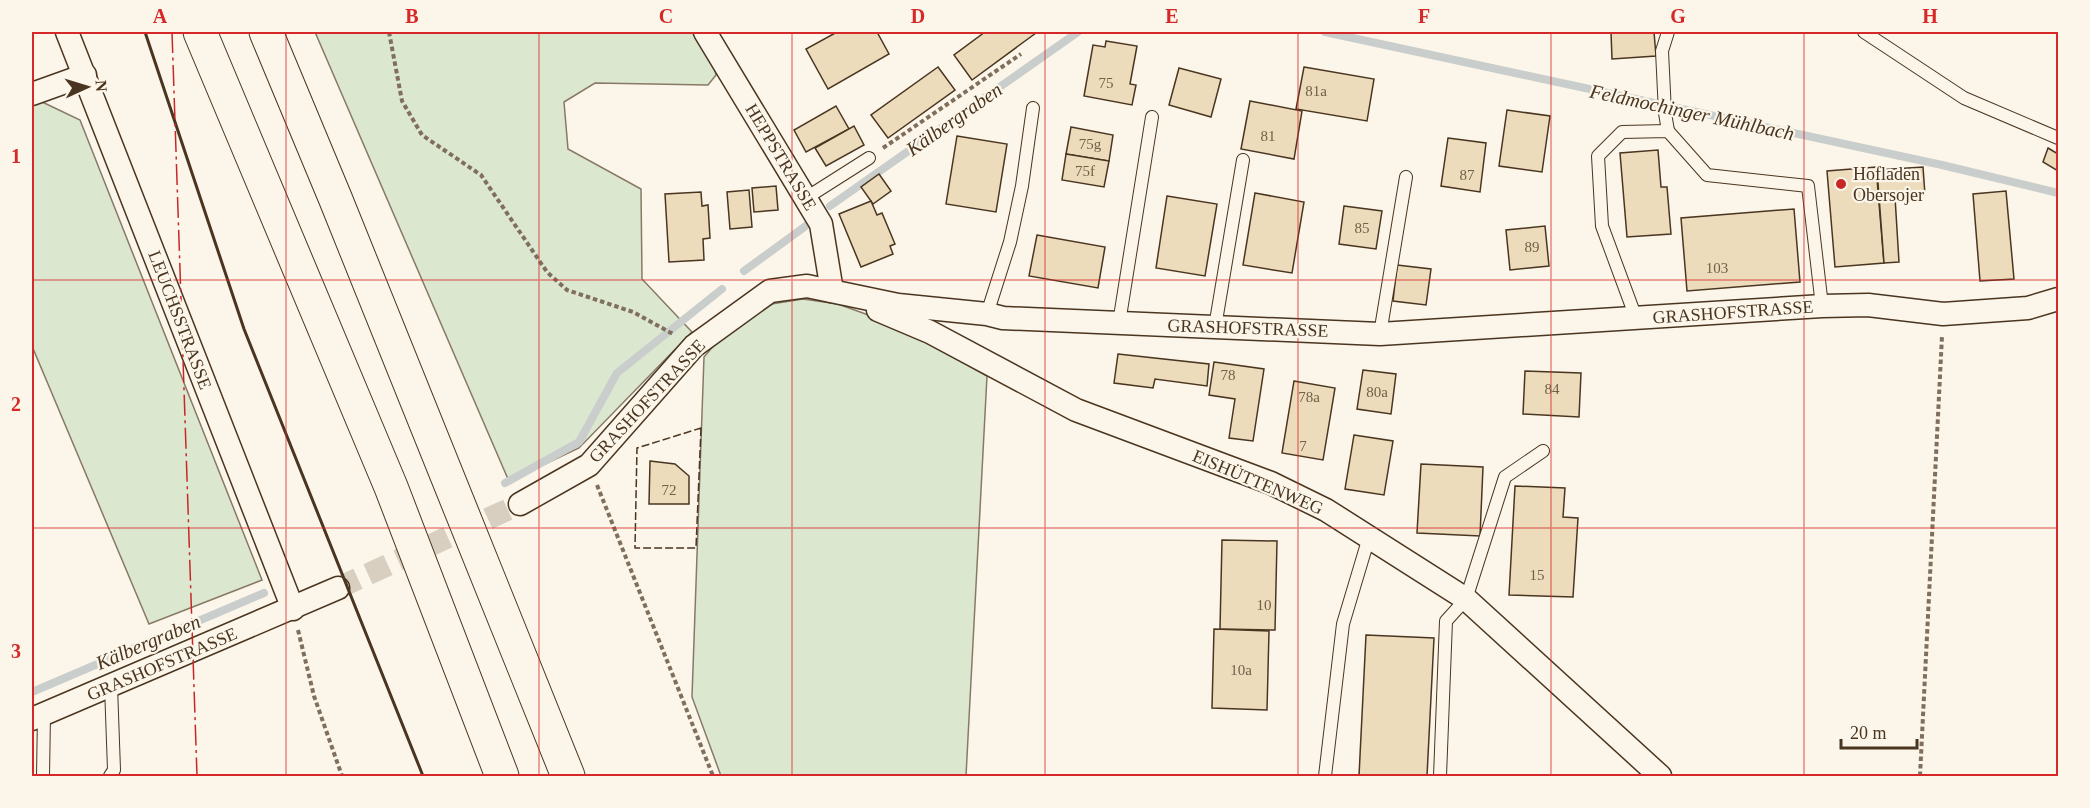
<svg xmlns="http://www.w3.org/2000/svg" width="2090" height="808" viewBox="0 0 2090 808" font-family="Georgia,serif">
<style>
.green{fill:#dce7d0;stroke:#887966;stroke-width:1.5}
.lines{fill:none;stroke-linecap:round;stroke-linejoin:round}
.stream{stroke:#c9cecd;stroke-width:8}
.building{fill:#ecdcbc;stroke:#4a3520;stroke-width:1.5}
.minor-tunnel{stroke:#d8cfc1;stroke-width:22;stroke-dasharray:22 11;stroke-linecap:butt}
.service-casing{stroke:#4a3520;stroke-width:14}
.minor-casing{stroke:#4a3520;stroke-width:25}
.motorway-casing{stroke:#4a3520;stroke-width:35}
.path{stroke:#7f6f5c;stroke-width:4;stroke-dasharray:4.5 3;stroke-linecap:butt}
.service{stroke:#fbf6e9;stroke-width:12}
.minor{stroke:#fbf6e9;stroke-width:22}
.motorway{stroke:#fbf6e9;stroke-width:33}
.fence{stroke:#4a3520;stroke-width:1.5;stroke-dasharray:8 3;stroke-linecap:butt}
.wall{stroke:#4a3520;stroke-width:3}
.power{stroke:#c62828;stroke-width:1.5;stroke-dasharray:21 4.5 3 4.5;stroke-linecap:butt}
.grid{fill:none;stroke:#d62828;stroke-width:1.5;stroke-opacity:0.55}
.poi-dot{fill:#c62828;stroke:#fbf6e9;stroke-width:2}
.labels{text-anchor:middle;stroke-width:4.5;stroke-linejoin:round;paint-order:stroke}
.number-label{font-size:15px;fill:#725f47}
.street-label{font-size:18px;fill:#4a3520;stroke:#fbf6e9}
.poi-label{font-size:18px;fill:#4a3520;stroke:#fbf6e9;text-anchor:start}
.water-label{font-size:20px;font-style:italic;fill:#4a3520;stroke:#fbf6e9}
.neatline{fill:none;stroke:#d62828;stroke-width:2}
.grid-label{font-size:20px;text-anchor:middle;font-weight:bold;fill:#d62828}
</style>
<rect width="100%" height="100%" fill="#fbf6e9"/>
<g class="green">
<path d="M315,32H691C705,41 713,59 716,75L708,85L595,83L564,102L568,149L641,189L642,279L692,332L579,448L545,464L508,479Z"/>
<polygon points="38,100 80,120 262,580 149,624 32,346 32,103"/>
<polygon points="803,299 838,304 896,325 987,376 966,776 721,776 692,697 704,357 727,330 765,305"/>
</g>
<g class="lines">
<g class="stream">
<polyline points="1325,32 1942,165 2058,193"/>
<polyline points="830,206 1078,32"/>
<polyline points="744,271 807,225"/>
<polyline points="505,483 579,442 617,373 722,289"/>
<polyline points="32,692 264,593"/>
</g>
</g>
<g class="building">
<polygon points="837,32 877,32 889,54 828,89 806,49"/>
<polygon points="985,32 1035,32 1036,33 972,80 954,55"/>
<polygon points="1611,32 1654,32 1656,56 1612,59"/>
<polygon points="1106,41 1137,46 1130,84 1136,85 1132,105 1084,96 1093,45 1105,47"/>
<polygon points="938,67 955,90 888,138 871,115"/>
<polygon points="1304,67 1374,79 1367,121 1296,109"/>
<polygon points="1179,68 1221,79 1211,117 1169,105"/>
<polygon points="1250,101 1302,111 1294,159 1241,149"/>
<polygon points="836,106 849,129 806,152 794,130"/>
<polygon points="1507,110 1550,116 1542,172 1499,166"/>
<polygon points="854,126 864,145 826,166 815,148"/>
<polygon points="1071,127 1113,135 1109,161 1066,154"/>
<polygon points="957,136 1007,144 996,212 946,204"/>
<polygon points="1448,138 1486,143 1480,192 1441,186"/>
<polygon points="2048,148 2058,154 2058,171 2043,162"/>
<polygon points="1658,150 1661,187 1667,187 1671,234 1627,237 1620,153"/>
<polygon points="1066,154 1109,161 1104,187 1062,180"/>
<polygon points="1876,167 1884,263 1835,267 1827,171"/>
<polygon points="1923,167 1925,195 1895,197 1899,262 1884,263 1877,170"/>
<polygon points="879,174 891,191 873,204 861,187"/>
<polygon points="776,186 778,210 754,212 752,188"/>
<polygon points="749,190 752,227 730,229 727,192"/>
<polygon points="2006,191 2014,279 1980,281 1973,194"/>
<polygon points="701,192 702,206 708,205 710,238 703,239 704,260 669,262 665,194"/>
<polygon points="1255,193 1304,202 1292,273 1243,265"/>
<polygon points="1167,196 1217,204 1205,276 1156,268"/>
<polygon points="871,201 877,215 882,213 895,244 890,246 893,254 861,267 839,214"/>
<polygon points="1344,206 1382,211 1376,249 1339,244"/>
<polygon points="1794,209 1800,282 1687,291 1681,218"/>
<polygon points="1545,226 1549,266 1510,270 1506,230"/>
<polygon points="1037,235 1105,247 1098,288 1029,276"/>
<polygon points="1397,265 1431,269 1426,305 1393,301"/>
<polygon points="1118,354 1209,364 1207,386 1155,379 1153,388 1114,383"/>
<polygon points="1214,362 1264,369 1253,441 1229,438 1235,399 1209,395"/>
<polygon points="1363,370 1396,374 1391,414 1357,409"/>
<polygon points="1525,371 1581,373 1579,417 1523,414"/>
<polygon points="1294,381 1335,388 1323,460 1282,453"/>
<polygon points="1354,435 1393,441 1384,495 1345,489"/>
<polygon points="650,461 675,464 689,476 689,504 649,504"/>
<polygon points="1421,464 1483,467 1480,536 1417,533"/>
<polygon points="1515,486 1565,488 1563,517 1578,518 1573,597 1509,595"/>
<polygon points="1222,540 1277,541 1275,630 1220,629"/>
<polygon points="1214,629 1269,631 1267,710 1212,708"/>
<polygon points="1366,635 1434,638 1427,776 1359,776"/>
</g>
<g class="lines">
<polyline class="minor-tunnel" points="338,588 520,504"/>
<g class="service-casing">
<g id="service">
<polyline points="1668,32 1662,51 1665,113 1668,131"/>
<polyline points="1864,32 1964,98 2058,138"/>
<polyline points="806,198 869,158"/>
<polyline points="987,314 1010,242 1022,186 1033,108"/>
<polyline points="1636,318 1602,226 1598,156 1622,132 1668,131 1707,175 1808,186 1822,306"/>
<polyline points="1119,323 1152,117"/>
<polyline points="1215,327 1243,160"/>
<polyline points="1380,334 1406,177"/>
<polyline points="43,776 44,714"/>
<polyline points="110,776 114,770 111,686"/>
<polyline points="1325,776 1343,624 1369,537"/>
<polyline points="1440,776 1446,621 1466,599 1505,477 1543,451"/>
</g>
</g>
<g class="minor-casing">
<g id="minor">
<polyline points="67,32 293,609"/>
<polyline points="705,32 821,224 832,291"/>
<polyline points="32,94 85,75"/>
<polyline points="878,310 930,332 1076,410 1271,483 1326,510 1466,599 1660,776"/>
<polyline points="520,504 589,465 694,346 770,291 807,286 898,305 987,314 1003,318 1380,334 1822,306 1868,305 1943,314 2028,308 2058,299"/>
<polyline points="32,719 338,588"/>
</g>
</g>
<g class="motorway-casing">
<g id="motorway">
<polyline points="200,32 391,487 502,776"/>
<polyline points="266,32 336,200 568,776"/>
</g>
</g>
<g class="path">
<polyline points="389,32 402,101 422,135 481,175 547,272 567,290 633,312 673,334"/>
<polyline points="883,148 1021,54"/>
<polyline points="597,485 713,776"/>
<polyline points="298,630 314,696 342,776"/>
<polyline points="1920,776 1942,336"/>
</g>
<use href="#service" class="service"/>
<use href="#minor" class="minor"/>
<use href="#motorway" class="motorway"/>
<polygon class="fence" points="701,428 696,548 635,548 637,448"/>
<polyline class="wall" points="145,32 244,329 423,776"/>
<polyline class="power" points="172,32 197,776"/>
</g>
<path class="grid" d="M286,32V776M539,32V776M792,32V776M1045,32V776M1298,32V776M1551,32V776M1804,32V776M32,280H2058M32,528H2058"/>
<circle class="poi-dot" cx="1841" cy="184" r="6"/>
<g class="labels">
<g class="number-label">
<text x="1106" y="88">75</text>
<text x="1316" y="96">81a</text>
<text x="1268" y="141">81</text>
<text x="1090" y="149">75g</text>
<text x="1085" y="176">75f</text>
<text x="1467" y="180">87</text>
<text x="1362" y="233">85</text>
<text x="1532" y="252">89</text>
<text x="1717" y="273">103</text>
<text x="1228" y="380">78</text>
<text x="1552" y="394">84</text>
<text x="1377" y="397">80a</text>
<text x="1309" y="402">78a</text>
<text x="1303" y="451">7</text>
<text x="669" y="495">72</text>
<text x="1537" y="580">15</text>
<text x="1264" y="610">10</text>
<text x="1241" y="675">10a</text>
</g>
<g class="street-label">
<text transform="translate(781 157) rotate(59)" y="6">HEPPSTRASSE</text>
<text transform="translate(1733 312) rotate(-4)" y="6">GRASHOFSTRASSE</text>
<text transform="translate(180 320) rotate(69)" y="6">LEUCHSSTRASSE</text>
<text transform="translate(1248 328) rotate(2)" y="6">GRASHOFSTRASSE</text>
<text transform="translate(647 401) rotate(-47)" y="6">GRASHOFSTRASSE</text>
<text transform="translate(1258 482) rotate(23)" y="6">EISHÜTTENWEG</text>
<text transform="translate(162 664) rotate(-23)" y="6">GRASHOFSTRASSE</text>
</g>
<g class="poi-label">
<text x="1853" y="180">Hofladen<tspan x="1853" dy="21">Obersojer</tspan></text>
</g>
<g class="water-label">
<text transform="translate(1692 112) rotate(12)" y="7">Feldmochinger Mühlbach</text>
<text transform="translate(954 119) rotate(-35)" y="7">Kälbergraben</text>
<text transform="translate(148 642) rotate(-23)" y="7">Kälbergraben</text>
</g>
</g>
<rect width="2090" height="808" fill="none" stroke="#fbf6e9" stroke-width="66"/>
<g transform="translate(87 87) rotate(86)" stroke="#fbf6e9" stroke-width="4.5" paint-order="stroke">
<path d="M0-4.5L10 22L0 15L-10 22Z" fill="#4a3520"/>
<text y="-9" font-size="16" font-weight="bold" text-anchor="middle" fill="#4a3520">N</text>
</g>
<path d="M1841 739v9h76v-9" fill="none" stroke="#4a3520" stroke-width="3"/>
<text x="1850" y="739" font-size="18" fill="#4a3520" stroke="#fbf6e9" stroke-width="4.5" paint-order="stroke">20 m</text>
<rect x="33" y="33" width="2024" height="742" class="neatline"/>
<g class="grid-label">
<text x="160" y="23">A</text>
<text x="412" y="23">B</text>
<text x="666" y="23">C</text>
<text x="918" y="23">D</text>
<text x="1172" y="23">E</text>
<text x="1424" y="23">F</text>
<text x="1678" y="23">G</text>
<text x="1930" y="23">H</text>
<text x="16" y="163">1</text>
<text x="16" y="411">2</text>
<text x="16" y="658">3</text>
</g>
</svg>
